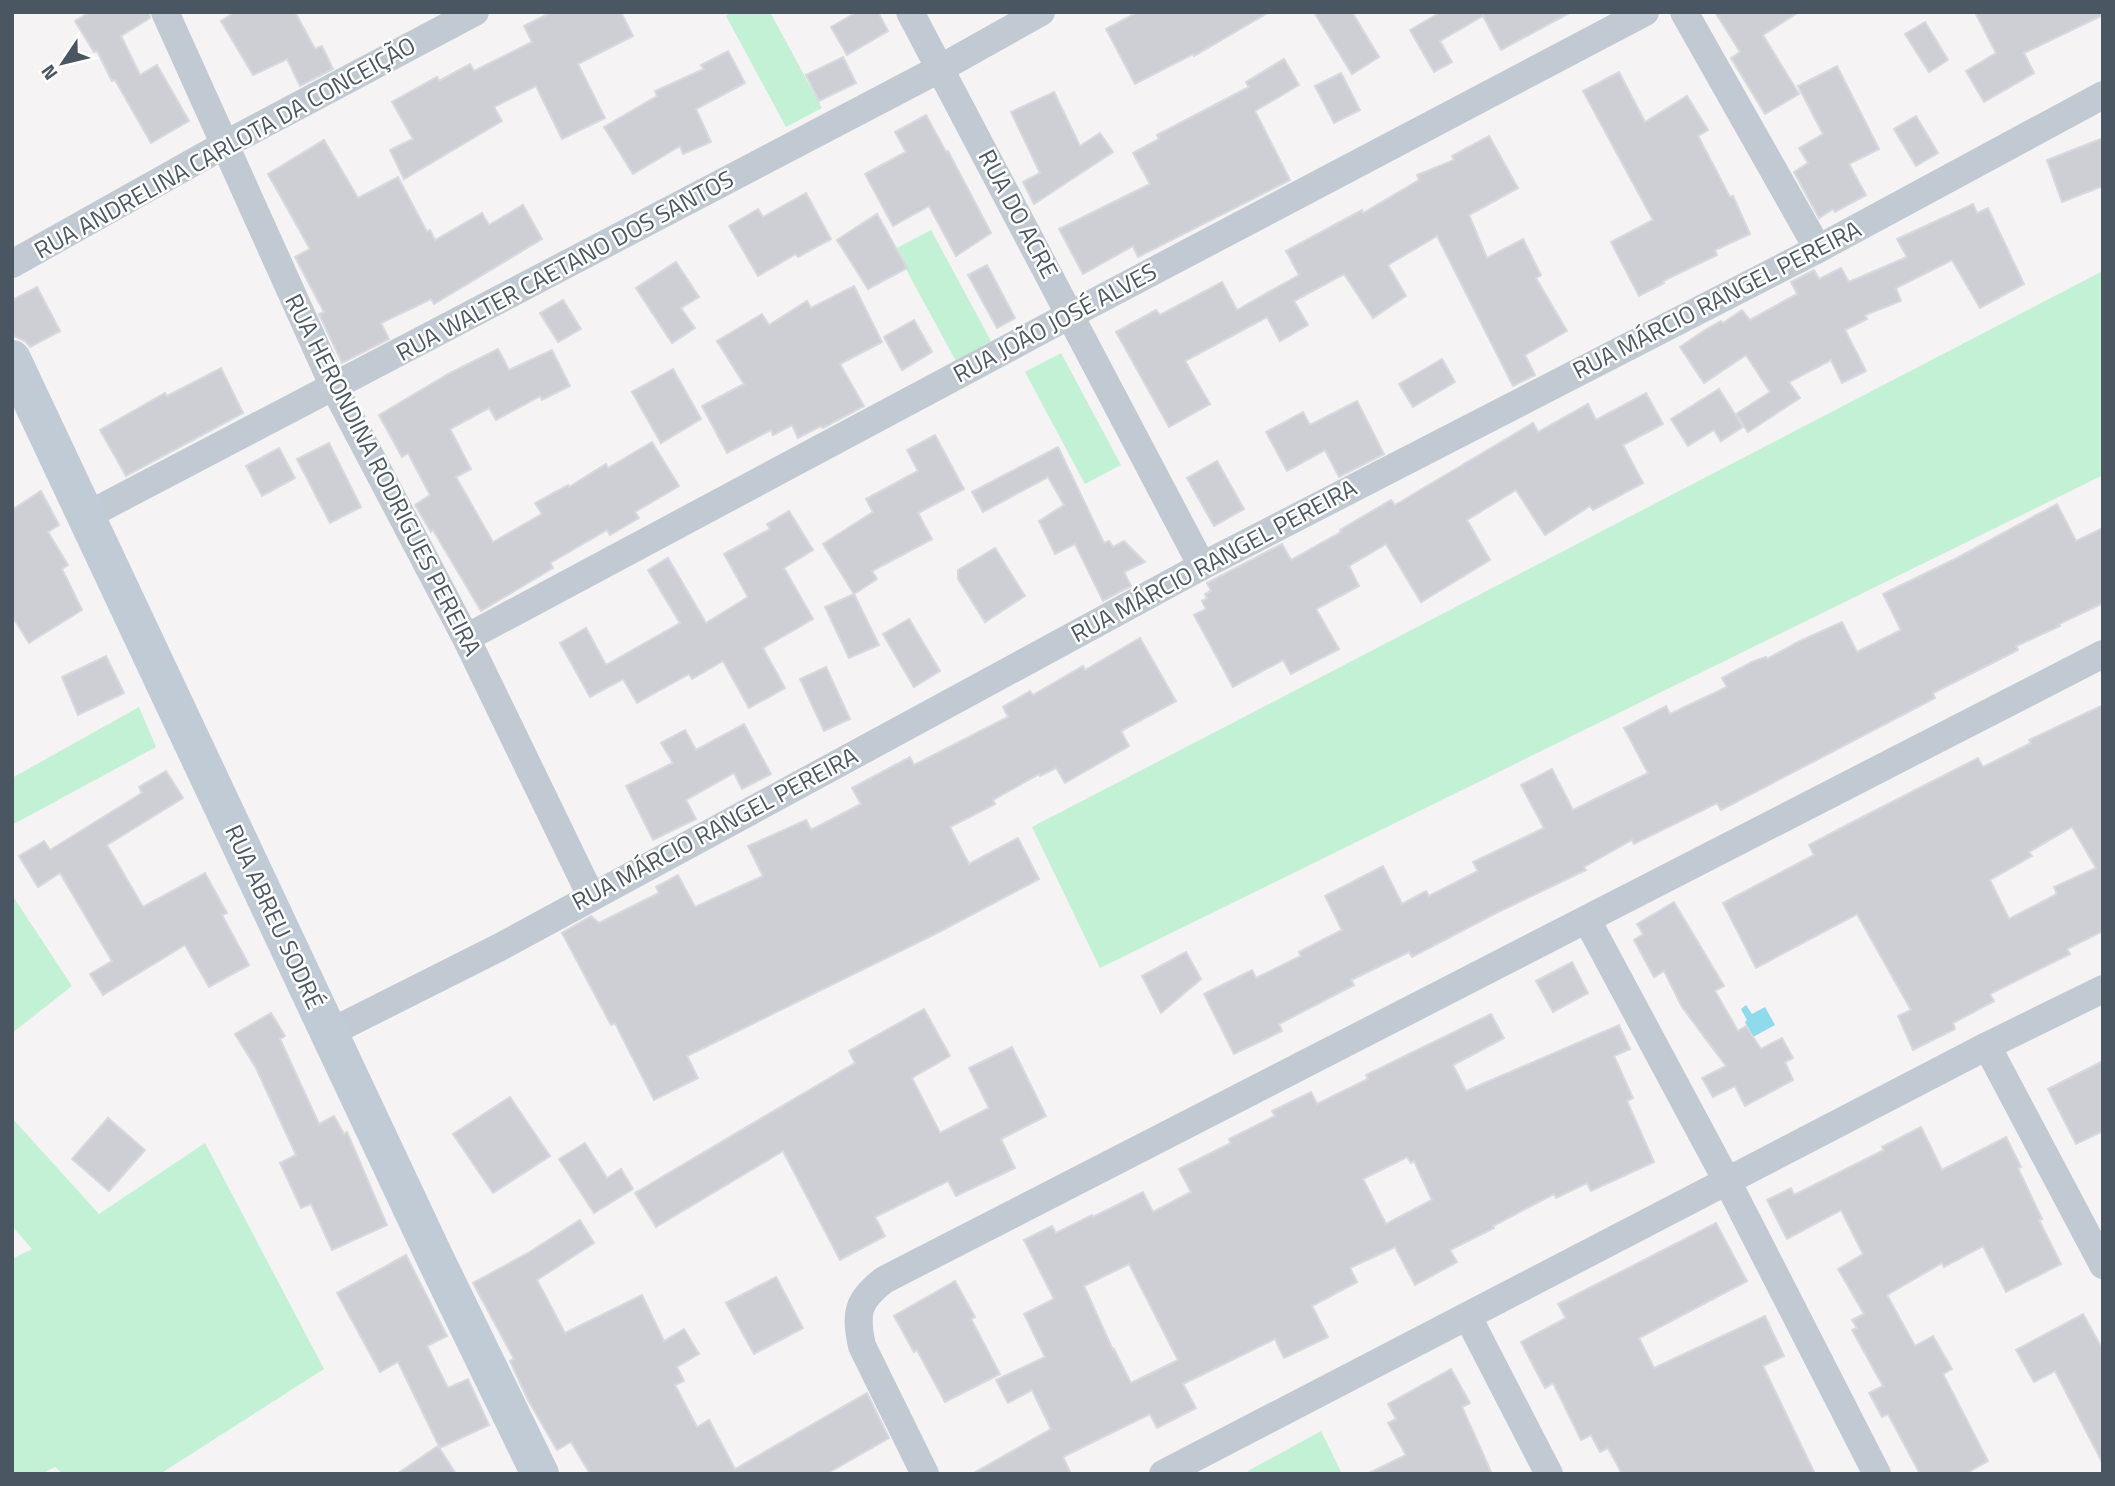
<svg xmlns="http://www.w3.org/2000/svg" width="2115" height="1486" viewBox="0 0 2115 1486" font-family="'Titillium Web',sans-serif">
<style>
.green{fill:#c3f1d5}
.water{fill:#90daee}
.building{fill:#cdcfd5;stroke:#d7d9de;stroke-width:2;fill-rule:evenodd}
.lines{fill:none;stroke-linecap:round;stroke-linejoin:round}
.minor{stroke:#c1cad2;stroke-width:28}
.secondary{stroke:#c1cbd6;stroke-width:38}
.labels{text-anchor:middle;stroke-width:5;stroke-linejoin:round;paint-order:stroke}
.street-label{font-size:24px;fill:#4a5661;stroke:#fff}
</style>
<rect width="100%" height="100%" fill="#f5f3f3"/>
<g class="green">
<polygon points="732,12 770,12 822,108 786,127 726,16"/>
<polygon points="931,230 991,341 956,361 895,249"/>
<polygon points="2103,271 2103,475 1100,968 1032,827"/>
<polygon points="1061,353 1121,465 1085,484 1025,372"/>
<polygon points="139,707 156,747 12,825 12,778"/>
<polygon points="12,895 72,986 12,1033"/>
<polygon points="12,1118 99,1214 205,1143 324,1369 160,1474 63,1474 55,1467 42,1474 12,1474 12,1259 32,1249 12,1226"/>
<polygon points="1321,1431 1342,1474 1250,1474 1248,1471"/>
</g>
<polygon class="water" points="1746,1005 1752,1014 1765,1007 1775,1025 1753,1037 1745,1022 1747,1020 1741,1009"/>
<g class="building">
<polygon points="90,12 149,12 150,18 121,36 140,75 157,65 189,121 151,143 115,80 112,81 97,51 94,52 75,21"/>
<polygon points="235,12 295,12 315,49 322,46 333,69 300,86 287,59 253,75 221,21"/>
<polygon points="552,12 621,12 633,36 578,64 605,118 562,139 536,86 494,107 502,121 404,179 390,150 413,139 392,102 437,77 439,81 470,64 474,71 532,42 524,26"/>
<polygon points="857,12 878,12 888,31 847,55 831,27"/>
<polygon points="1138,12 1269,12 1194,56 1193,54 1135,84 1106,29"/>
<polygon points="1314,12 1352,12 1379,57 1352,74"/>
<polygon points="1441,12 1571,12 1501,50 1483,16 1440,41 1452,62 1434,72 1410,30"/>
<polygon points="1715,12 1799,12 1763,35 1799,94 1765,114 1731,58 1740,52"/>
<polygon points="1975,12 2103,12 2103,15 2024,53 2034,73 1984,102 1966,71 1996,53"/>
<polygon points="1925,22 1948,60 1929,72 1905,34"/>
<polygon points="728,51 745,83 696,109 711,142 683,154 680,146 633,174 604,127 657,96 655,91 704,69 701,65"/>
<polygon points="843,57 856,83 819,101 806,75"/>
<polygon points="1284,59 1299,85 1255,111 1290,180 1138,257 1133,246 1083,274 1059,229 1150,184 1133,153 1159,139 1157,135 1249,87 1246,82"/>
<polygon points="1837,66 1879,149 1849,164 1866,195 1835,212 1833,209 1819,218 1794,172 1808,163 1799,148 1823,134 1798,86"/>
<polygon points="1619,72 1645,122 1687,96 1708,130 1698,136 1730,197 1733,196 1750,234 1715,250 1717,255 1663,281 1664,283 1639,296 1611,242 1653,220 1583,91"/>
<polygon points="1341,73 1360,110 1334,123 1315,86"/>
<polygon points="1054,92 1080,146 1100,133 1113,152 1034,204 1023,182 1040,173 1011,112"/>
<polygon points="926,115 946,152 948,151 991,233 956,256 929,206 893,226 865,174 906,152 895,132"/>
<polygon points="1916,116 1938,153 1916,166 1894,129"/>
<polygon points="1489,136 1518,188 1469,215 1487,258 1523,239 1541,275 1536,278 1567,331 1525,355 1535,375 1513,386 1437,236 1388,265 1406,296 1373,318 1344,274 1294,301 1308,325 1280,341 1267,317 1185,361 1210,404 1169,427 1116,332 1156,310 1160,315 1222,282 1237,310 1299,275 1286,251 1362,210 1363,213 1419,180 1417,175 1454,160 1452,156"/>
<polygon points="2103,138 2103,186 2062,202 2047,160"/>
<polygon points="324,140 358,198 398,177 427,232 430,230 435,240 482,213 489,225 523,205 542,239 434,304 431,299 381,323 389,339 342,363 319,314 324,312 295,257 310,249 268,174"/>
<polygon points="806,193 831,239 798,257 796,254 758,276 729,226 758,209 763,217"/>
<polygon points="1973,204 1977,213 1988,208 2024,284 1980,308 1952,260 1896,288 1901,301 1865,315 1867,319 1845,330 1866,371 1842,383 1831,360 1789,382 1800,398 1748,432 1736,414 1770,392 1746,355 1704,383 1680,347 1705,330 1721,321 1723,323 1742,310 1750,320 1797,294 1791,282 1814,270 1819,279 1841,268 1849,282 1907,257 1897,239"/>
<polygon points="877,214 907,268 868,289 837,240"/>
<polygon points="676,262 699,297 681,308 695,328 672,343 636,288"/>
<polygon points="987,265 1015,318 997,328 968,275"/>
<polygon points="854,286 882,342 840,364 864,406 823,428 821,426 798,438 792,425 773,435 771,430 727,453 702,406 744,384 717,341 762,314 769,325 807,301 811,308"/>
<polygon points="37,287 60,331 30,347 25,341 12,335 12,300"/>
<polygon points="563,300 581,329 558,342 540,313"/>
<polygon points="914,320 932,352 902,370 884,337"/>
<polygon points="498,349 509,370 552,350 570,386 542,400 540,396 496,420 489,408 450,429 471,469 456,477 493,542 542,514 535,503 568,485 569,487 606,464 608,468 652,442 679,486 635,512 639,518 610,535 607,530 550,563 553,568 481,611 433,530 431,532 415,505 430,495 408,453 402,457 379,415 450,373"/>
<polygon points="1442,359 1455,382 1413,407 1399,384"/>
<polygon points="221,368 243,413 126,476 100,430 165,393 167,396"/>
<polygon points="673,369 701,419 661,443 632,392"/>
<polygon points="1719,389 1743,427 1721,441 1714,430 1688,446 1671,419"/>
<polygon points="1646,393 1663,424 1623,445 1643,483 1593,510 1590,506 1545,535 1516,490 1467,520 1490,560 1421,602 1386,544 1349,566 1359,586 1316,609 1339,649 1291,674 1283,660 1233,687 1194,615 1206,609 1202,601 1207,598 1205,594 1211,591 1207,583 1282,544 1291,560 1341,532 1340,530 1391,500 1395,505 1533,423 1538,432 1588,404 1596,420"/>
<polygon points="1357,401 1384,454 1339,477 1325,450 1287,471 1266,432 1303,412 1310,425"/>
<polygon points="935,435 964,489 918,513 932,539 872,571 877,579 854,594 823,544 873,512 866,499 918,471 907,450"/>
<polygon points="329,443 361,507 330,523 297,459"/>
<polygon points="1058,447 1104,543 1109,541 1113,547 1124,541 1145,562 1124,572 1131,586 1103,601 1075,544 1055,554 1039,521 1064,505 1048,477 983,512 972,492"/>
<polygon points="279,448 295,478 262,496 246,466"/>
<polygon points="1217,461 1244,509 1214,526 1187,478"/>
<polygon points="41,491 59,525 48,532 68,565 62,569 82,610 29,643 12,616 12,510"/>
<polygon points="2057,504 2076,541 2103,528 2103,603 2059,624 2060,626 2016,646 2018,650 1933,693 1935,698 1721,810 1717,803 1634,844 1632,840 1584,867 1586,870 1496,913 1412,957 1409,952 1351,980 1354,985 1279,1024 1282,1031 1234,1054 1204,994 1252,970 1256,978 1301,956 1299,952 1342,930 1325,896 1383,866 1402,904 1426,891 1429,896 1478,871 1473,862 1544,828 1521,785 1552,769 1573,810 1648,773 1624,728 1666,706 1670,714 1727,687 1722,678 1752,662 1766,657 1767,659 1800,641 1842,622 1857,652 1901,630 1883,594 1957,558"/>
<polygon points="789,511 813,550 784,568 813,619 763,648 785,688 749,708 723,661 692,679 689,674 637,703 623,679 590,697 560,643 586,628 606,665 680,623 648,570 668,558 706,623 748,597 724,554 770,529 767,524"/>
<polygon points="995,548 1025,596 985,622 958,579 958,570"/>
<polygon points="854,594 879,645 849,658 825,607"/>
<polygon points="909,619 940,671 914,687 883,634"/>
<polygon points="1140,638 1176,701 1121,731 1129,746 1077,776 1065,783 1056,768 1040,776 1039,774 993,800 995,804 950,827 969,864 1018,838 1039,879 939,932 687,1056 698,1078 654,1100 615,1023 611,1025 562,933 591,916 599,923 659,893 656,887 678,875 695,907 763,876 748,846 806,820 811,830 861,804 852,788 910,757 914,765 1008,717 1003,707 1030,691 1033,695 1083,666 1085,670"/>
<polygon points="106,656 124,693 78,715 62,677"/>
<polygon points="826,667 850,719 824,731 800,679"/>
<path d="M2103,705V931L2067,949L2070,954L1990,994L1994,1001L1953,1023L1955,1029L1913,1050L1898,1016L1911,1010L1857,914L1756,968L1723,903L1814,855L1809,845L1845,826L1978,758L1983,767L2031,743L2029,740ZM2072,827L2096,868L2054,887L2057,894L2009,919L1990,880L2032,856L2029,852Z"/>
<polygon points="744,724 771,774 742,789 734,773 686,800 696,819 653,840 626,786 673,763 661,743 685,730 696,750"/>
<polygon points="166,771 183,798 107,845 143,907 205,873 227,913 222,915 249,965 209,987 185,945 103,995 90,974 112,961 60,873 38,887 19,856 44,841 50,850 142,793 139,787"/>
<polygon points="1674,902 1724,986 1715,991 1738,1031 1746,1026 1761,1049 1782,1038 1793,1058 1785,1062 1793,1080 1745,1106 1735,1086 1713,1097 1702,1078 1726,1066 1682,1007 1664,971 1654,977 1634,940 1643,934 1637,924"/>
<polygon points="1186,952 1201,979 1161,1013 1142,976"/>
<polygon points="1572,962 1588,993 1553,1012 1536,981"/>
<polygon points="924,1009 950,1056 912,1078 940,1133 989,1108 969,1068 1012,1047 1046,1116 1001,1139 1015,1168 956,1196 948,1181 875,1217 885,1236 840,1260 783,1151 656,1227 635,1193 855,1063 849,1051"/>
<polygon points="271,1013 285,1036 280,1039 319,1124 334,1116 344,1134 347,1132 387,1225 332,1250 311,1204 301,1208 280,1163 296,1155 256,1068 235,1034"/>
<path d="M1491,1014L1504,1038L1453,1065L1466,1091L1619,1025L1630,1049L1614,1056L1633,1098L1627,1101L1654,1162L1591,1191L1587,1183L1556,1198L1554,1194L1493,1226L1494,1228L1450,1250L1457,1262L1415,1285L1395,1247L1350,1268L1357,1282L1312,1306L1328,1337L1284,1358L1275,1339L1183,1384L1196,1408L1157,1428L1150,1414L1093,1442L1063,1457L1071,1474H972L1051,1429L1032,1390L1008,1403L996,1380L1045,1357L1024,1314L1054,1299L1024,1240L1052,1226L1056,1233L1092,1215L1093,1217L1143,1192L1153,1212L1191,1192L1179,1169L1231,1143L1229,1139L1275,1116L1272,1111L1311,1092L1317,1104L1368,1079L1366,1075ZM1407,1157L1411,1163L1414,1161L1432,1200L1386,1224L1363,1179ZM1129,1264L1178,1360L1131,1383L1114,1349L1113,1350L1084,1286Z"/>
<polygon points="2103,1061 2103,1131 2076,1144 2048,1089"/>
<polygon points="510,1097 550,1156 493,1193 453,1134"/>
<polygon points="108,1118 145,1150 109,1191 72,1159"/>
<polygon points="1921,1127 1942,1170 2006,1137 2021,1167 2018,1168 2042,1219 2039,1220 2061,1264 2006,1292 1983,1246 1944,1267 1942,1263 1887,1295 1915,1346 1933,1336 1952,1369 1943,1374 1988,1461 1965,1474 1920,1474 1888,1414 1882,1417 1869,1393 1883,1386 1852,1330 1857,1328 1852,1320 1864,1314 1838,1269 1863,1254 1841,1210 1787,1239 1767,1200 1791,1188 1794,1195 1884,1150 1882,1147"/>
<polygon points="585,1143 607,1178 621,1169 633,1189 594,1213 559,1159"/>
<polygon points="580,1220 594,1243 537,1280 565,1333 642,1295 664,1341 684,1329 699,1354 677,1367 684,1381 675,1385 697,1427 709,1420 735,1469 867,1393 889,1438 826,1474 590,1474 571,1442 557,1450 528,1400 510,1361 514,1359 473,1283 528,1253"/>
<polygon points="1716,1223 1747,1281 1639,1338 1654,1368 1765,1316 1784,1356 1763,1366 1815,1474 1622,1474 1608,1448 1600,1452 1591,1435 1581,1440 1553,1383 1545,1388 1521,1342 1566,1318 1558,1304"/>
<polygon points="406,1255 447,1336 427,1346 448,1388 468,1379 489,1425 440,1448 398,1362 380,1372 337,1293"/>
<polygon points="776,1277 803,1328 754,1354 726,1303"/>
<polygon points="955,1281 975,1317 971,1319 1000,1374 945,1402 917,1350 914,1352 894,1316"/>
<polygon points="2083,1314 2103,1350 2103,1464 2055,1371 2034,1382 2016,1350"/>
<polygon points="1451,1369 1470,1403 1462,1407 1492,1474 1367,1474 1406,1455 1388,1423 1396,1419 1388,1404"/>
<polygon points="438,1446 456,1474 397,1474"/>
</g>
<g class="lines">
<g class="minor">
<polyline points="165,12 334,387 466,638 591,896"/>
<polyline points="910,12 1202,566"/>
<polyline points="1684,12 1818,249"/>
<polyline points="12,264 224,145 475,12"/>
<polyline points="86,516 941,68 1041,12"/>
<polyline points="466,638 1070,315 1645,12"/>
<polyline points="1587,920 1727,1181 1877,1474"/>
<polyline points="329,1033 502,946 1202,566 1818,249 2103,95"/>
<polyline points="1987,1046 2103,1265"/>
<polyline points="1468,1317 1549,1474"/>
<path d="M925,1474L862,1346C855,1313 857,1301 884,1280L2103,654"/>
<polyline points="1163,1474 1987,1046 2103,989"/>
</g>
<polyline class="secondary" points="12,359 434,1256 540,1474"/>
</g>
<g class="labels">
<g class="street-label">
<text transform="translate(225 148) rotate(-29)" y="8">RUA ANDRELINA CARLOTA DA CONCEIÇÃO</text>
<text transform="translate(1018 214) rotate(62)" y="8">RUA DO ACRE</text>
<text transform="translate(565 266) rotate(-28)" y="8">RUA WALTER CAETANO DOS SANTOS</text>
<text transform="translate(1717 300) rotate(-27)" y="8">RUA MÁRCIO RANGEL PEREIRA</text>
<text transform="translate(1055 323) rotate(-28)" y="8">RUA JOÃO JOSÉ ALVES</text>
<text transform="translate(383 475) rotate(63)" y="8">RUA HERONDINA RODRIGUES PEREIRA</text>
<text transform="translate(1214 561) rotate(-28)" y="8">RUA MÁRCIO RANGEL PEREIRA</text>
<text transform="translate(715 829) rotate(-28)" y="8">RUA MÁRCIO RANGEL PEREIRA</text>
<text transform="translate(274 917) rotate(65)" y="8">RUA ABREU SODRÉ</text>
</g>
</g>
<rect width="2115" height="1486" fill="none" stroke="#4a5661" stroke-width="28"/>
<g transform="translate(63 63) rotate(235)" stroke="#ffffff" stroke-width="5" paint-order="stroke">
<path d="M0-5L12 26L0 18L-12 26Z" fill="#4a5661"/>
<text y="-10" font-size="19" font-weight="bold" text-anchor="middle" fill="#4a5661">N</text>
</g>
</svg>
